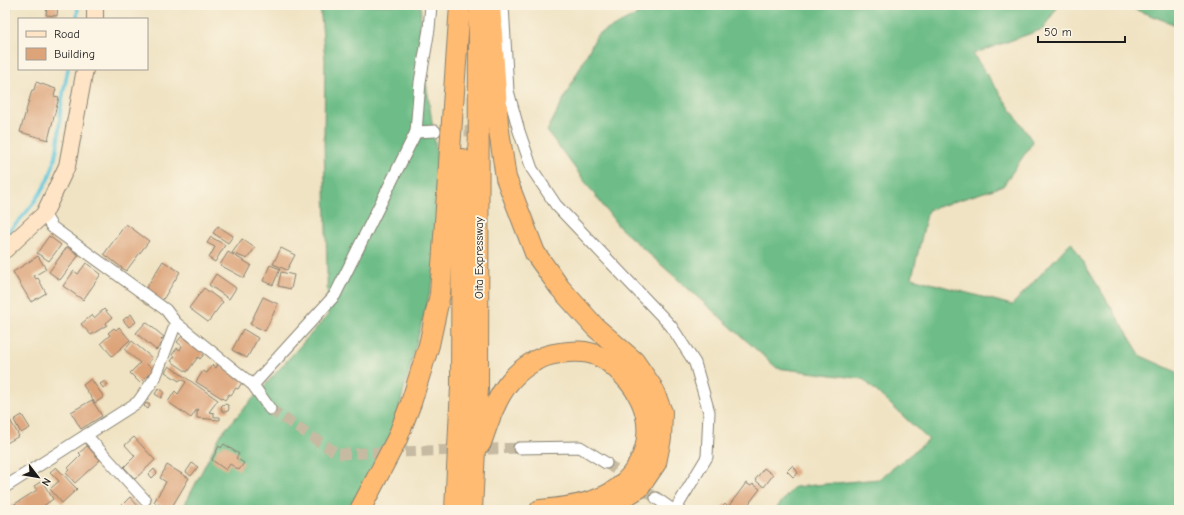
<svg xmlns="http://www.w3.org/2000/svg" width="1184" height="515" viewBox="0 0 1184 515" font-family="'Comic Neue',sans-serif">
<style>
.forest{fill:#6ebd88;stroke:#456c52}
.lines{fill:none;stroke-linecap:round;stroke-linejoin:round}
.stream{stroke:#5fc6db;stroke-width:3.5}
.building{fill:#dda47a}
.street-tunnel{stroke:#c6bba2;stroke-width:11;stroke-dasharray:11 5.5;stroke-linecap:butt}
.street-casing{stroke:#868070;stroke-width:13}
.secondary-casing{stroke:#868070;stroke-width:18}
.highway-casing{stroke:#868070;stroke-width:22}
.street{stroke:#fff;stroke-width:11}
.secondary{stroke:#ffe4c6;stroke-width:16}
.highway{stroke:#ffbb71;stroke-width:20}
.labels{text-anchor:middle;stroke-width:4;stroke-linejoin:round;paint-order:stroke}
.street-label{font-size:12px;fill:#1c1c1c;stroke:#fcf5e5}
</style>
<rect width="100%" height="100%" fill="#fcf5e5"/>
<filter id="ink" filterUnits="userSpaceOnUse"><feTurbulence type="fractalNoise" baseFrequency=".025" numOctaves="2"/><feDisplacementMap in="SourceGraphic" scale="8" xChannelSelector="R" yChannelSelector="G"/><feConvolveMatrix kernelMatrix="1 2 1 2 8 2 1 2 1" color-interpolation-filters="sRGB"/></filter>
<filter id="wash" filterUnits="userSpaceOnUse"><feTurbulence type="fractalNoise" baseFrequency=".012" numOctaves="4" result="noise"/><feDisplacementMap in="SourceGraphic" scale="16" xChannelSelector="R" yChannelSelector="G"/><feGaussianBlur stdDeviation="0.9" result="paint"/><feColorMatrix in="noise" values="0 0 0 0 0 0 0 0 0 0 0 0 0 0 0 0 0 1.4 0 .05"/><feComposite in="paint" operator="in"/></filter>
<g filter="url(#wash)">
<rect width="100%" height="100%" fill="#f0e3c3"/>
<g class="forest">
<polygon points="5,5 11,5 5,51"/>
<polygon points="320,5 421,5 420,41 442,190 433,281 393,431 350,510 182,510 221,434 328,315 324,139 325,60"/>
<polygon points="656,5 1059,5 1043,29 973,54 1033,142 1003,186 928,210 912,278 1012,305 1071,242 1141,356 1179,373 1179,510 775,510 794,487 879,479 929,440 863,379 777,368 619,227 547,131 597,35"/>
<polygon points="1123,5 1179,5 1179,26"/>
</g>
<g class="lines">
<g class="stream">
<polyline points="77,19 78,5"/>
<path d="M5,235C25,216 43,195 52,169C58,152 59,134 60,117C61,101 65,85 68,69"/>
</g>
</g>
<g id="blocks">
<g class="building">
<polygon points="47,5 58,5 57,16 46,15"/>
<polygon points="36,82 56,89 54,96 59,97 48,140 20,132 32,90 34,90"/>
<polygon points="126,224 149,241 126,271 104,254"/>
<polygon points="218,226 233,236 228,243 213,233"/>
<polygon points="49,236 61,245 49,261 37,253"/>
<polygon points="211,237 225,245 215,262 209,258 215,247 207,243"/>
<polygon points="242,239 255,248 247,259 232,253"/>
<polygon points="67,247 79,255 60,280 49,272"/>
<polygon points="281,248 295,255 287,270 273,264"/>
<polygon points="228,252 251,265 244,278 220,265"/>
<polygon points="38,256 46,269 34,276 36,279 38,278 46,293 31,302 13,272"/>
<polygon points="163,261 180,272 162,301 145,290"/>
<polygon points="86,263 101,274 83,300 63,286 74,271 78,274"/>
<polygon points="270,265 280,269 273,285 263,281"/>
<polygon points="281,272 294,275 291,289 278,286"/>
<polygon points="216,274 236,288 229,299 209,285"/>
<polygon points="204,288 223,302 208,322 189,308"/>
<polygon points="263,297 278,304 265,331 250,324"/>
<polygon points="104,309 112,318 106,323 107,325 91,335 81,324 92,315 94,318"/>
<polygon points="131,314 136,322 129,327 123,320"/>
<polygon points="146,322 164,337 161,340 163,342 156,350 136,333"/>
<polygon points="119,327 130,340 112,356 101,343 110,335 108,333 114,328 116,330"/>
<polygon points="243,329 258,338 247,358 232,350"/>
<polygon points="182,336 205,353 200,359 198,357 187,372 171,361 175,356 172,355 177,348 180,350 182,346 177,342"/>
<polygon points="132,341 152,358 147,364 153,370 140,383 130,373 140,363 125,350"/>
<polygon points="218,364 244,379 238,389 236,388 231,395 229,394 225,400 196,382 203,371 207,373 212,365 216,368"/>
<polygon points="169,366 218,400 209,412 214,413 214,417 220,417 220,420 197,418 197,411 199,410 197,409 191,418 168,402 175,391 178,394 186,382 181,379 179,381 165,372"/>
<polygon points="91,379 104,397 95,403 83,385"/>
<polygon points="105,381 108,385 103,388 100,384"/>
<polygon points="159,388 164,392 161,398 155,394"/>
<polygon points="92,400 102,416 81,429 71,412"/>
<polygon points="146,403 150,405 148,409 144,406"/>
<circle cx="225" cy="408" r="4"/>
<polygon points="5,411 19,436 5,444"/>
<polygon points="22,415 30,428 21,433 14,420"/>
<polygon points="134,437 155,460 135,479 124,467 135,456 125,445"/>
<polygon points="224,444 239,454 236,458 244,463 239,470 230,464 226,470 212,460 219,446 221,448"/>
<polygon points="87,446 100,460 75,483 66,473 69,470 68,468 81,455 79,453"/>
<polygon points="192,463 198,467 191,476 186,472"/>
<polygon points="167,465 189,478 170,510 154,502 166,482 160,478"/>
<polygon points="793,465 798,473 793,477 787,471"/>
<polygon points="56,467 77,489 62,503 50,489 59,481 50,472"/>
<polygon points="764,468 773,475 764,487 755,480"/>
<polygon points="154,469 157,473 152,478 149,474"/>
<polygon points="42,481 53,499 38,510 13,510 10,507 37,490 34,486"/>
<polygon points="746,483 751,486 753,484 760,489 744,510 720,510 725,504 728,507"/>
<polygon points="130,497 138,506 136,510 125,510 121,506"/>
<polygon points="142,506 146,510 138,510"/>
</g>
</g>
</g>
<g filter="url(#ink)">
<use href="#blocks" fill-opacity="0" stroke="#868070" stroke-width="1"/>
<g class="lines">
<g class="street-tunnel">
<polyline points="448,131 483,131"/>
<polyline points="270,409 338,454 519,448"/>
<polyline points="606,463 656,498"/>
</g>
<g class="street-casing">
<g id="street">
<polyline points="503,5 508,91 519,131 532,169 556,205 671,326 695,363 709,412 707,457 675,510"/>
<polyline points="416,132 435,131"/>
<polyline points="44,214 52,227 166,310 176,323 253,385 270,409"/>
<polyline points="253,385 335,295 416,132 420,82 429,29 431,5"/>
<polyline points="86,435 145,500"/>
<polyline points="519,448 580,447 606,463"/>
<polyline points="5,487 138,402 155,378 176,323"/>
<polyline points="656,498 673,510"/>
</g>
</g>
<g class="secondary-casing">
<g id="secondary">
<polyline points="95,19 95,5"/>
<polyline points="5,250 44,214 67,166 85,69"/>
</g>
</g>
<g class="highway-casing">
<g id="highway">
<polyline points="490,5 498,124 506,178 535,253 560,288 595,327 634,361 652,387 662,412 661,438 656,463 639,488 607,507 597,510"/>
<path d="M481,443C488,423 494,403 507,385C519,369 539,355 560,353C573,351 586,350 598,356C607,359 616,368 622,374C656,408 657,456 618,488C598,504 565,508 540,510"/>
<polyline points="360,510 397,439 411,403 429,345 440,294 460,5"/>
<polyline points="455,510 461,386 462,159"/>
<polyline points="472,510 478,388 479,14"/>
</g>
</g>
<use href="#street" class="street"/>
<use href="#secondary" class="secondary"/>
<use href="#highway" class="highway"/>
</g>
</g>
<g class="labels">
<g class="street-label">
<text transform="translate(479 258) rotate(-90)" y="4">Oita Expressway</text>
</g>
</g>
<rect width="1184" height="515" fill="none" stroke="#fcf5e5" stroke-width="20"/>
<rect x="18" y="18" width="130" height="52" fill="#fcf5e5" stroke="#a29e95"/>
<rect x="26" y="31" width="20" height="6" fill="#ffe4c6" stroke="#a29e95"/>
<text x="54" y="38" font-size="12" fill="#1c1c1c">Road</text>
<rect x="26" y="48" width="20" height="12" fill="#dda47a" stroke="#a29e95"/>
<text x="54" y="58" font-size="12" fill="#1c1c1c">Building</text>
<g transform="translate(38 477) rotate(121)" stroke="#fcf5e5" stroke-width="3" paint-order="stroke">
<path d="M0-3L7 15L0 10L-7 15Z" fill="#1c1c1c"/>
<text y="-6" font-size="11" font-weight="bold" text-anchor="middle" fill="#1c1c1c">N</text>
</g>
<path d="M1038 36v6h87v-6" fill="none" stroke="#1c1c1c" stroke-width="2"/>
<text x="1044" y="36" font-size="12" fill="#1c1c1c" stroke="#fcf5e5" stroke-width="3" paint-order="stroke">50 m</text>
</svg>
